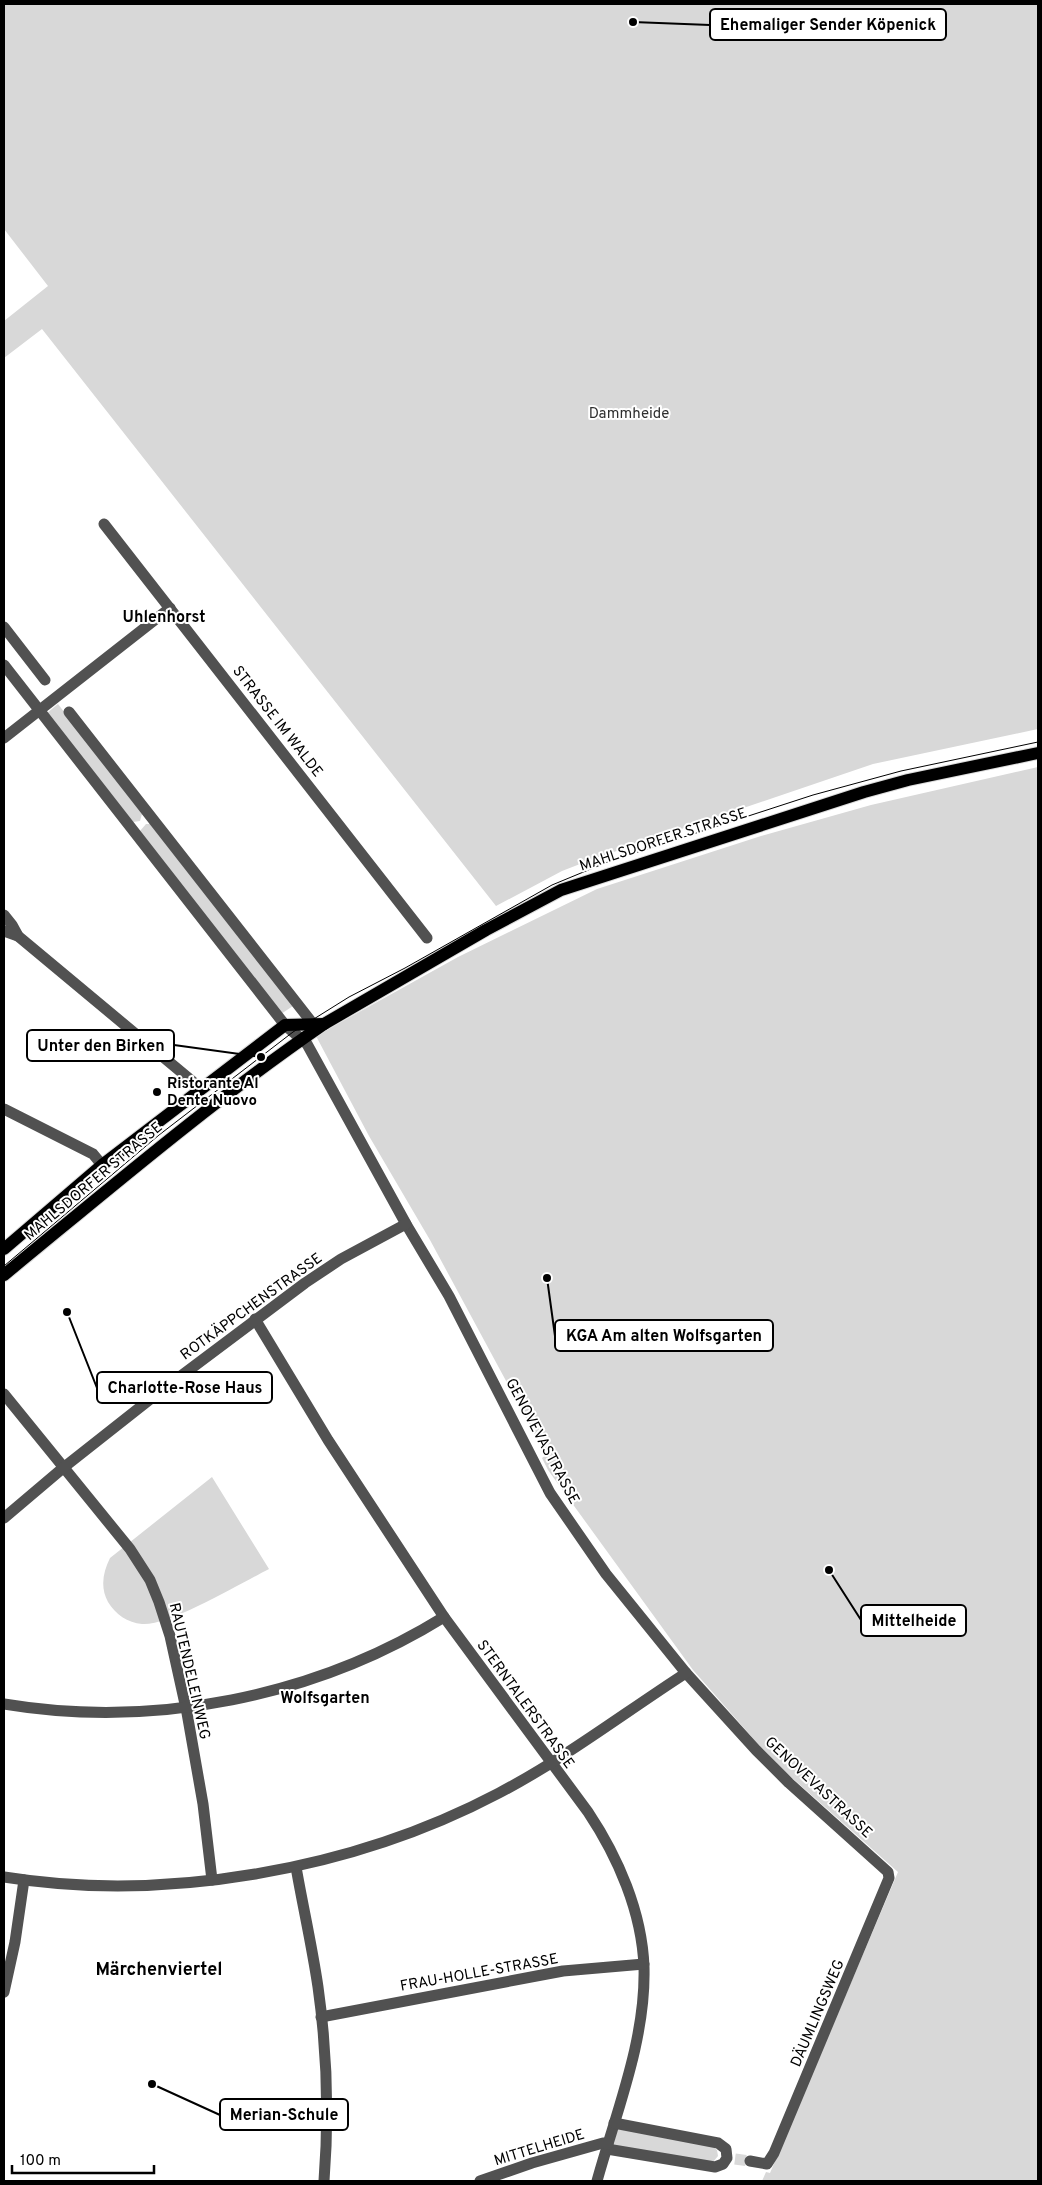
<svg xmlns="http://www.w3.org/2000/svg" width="1042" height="2185" viewBox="0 0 1042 2185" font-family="Overpass,sans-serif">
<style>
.green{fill:#d8d8d8}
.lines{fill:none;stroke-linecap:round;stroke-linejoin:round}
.minor-tunnel{stroke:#d9d9d9;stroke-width:11;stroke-dasharray:11 5.5;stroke-linecap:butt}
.major-casing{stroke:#dbdbdb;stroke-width:14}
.minor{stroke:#515151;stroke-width:11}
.major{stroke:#000;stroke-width:12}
.tram{stroke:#000;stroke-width:1}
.poi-dot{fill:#000;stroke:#fff;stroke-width:2}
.labels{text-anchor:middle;stroke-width:4;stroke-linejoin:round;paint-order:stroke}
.park-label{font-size:15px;fill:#2f2f2f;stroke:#fff}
.street-label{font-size:15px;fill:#000;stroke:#fff}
.poi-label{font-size:15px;font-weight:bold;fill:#000;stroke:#fff;text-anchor:start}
.neighbourhood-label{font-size:16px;font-weight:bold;fill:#000;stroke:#fff}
.quarter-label{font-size:18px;font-weight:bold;fill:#000;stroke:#fff}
.leader{fill:none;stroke:#000;stroke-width:2}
.callout-dot{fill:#000;stroke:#fff;stroke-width:2}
.callout{fill:#fff;stroke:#000;stroke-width:2}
.callout-label{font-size:16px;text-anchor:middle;font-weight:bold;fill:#000}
</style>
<rect width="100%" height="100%" fill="#fff"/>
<g class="green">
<polygon points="4,4 1038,4 1038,729 873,764 593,859 562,871 496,906 42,329 4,358 4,321 48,286 4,229"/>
<polygon points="58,704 142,814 140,821 133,822 47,713"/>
<polygon points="1038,767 1038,2181 762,2181 766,2172 770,2173 898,1872 773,1761 693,1670 548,1470 542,1458 546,1455 430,1240 369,1136 316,1036 458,957 597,889 761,836 871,805"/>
<polygon points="146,824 150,824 293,1006 281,1014 140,831"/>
<path d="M212,1477L269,1569C241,1583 170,1626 142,1624C128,1623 115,1614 108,1602C100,1587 103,1572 110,1558Z"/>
<polygon points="618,2129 711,2144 717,2150 718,2156 713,2162 618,2148 613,2144"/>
</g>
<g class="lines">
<polyline class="minor-tunnel" points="735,2159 750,2161"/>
<g class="major-casing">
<g id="major">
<polyline points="4,1249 102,1165 285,1025 324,1024"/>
<path d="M4,1275C109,1189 212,1101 324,1024L486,930L561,890L864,792L908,780L1038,753"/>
</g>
</g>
<g class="minor">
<polyline points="104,524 427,938"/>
<polyline points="4,627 45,680"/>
<polyline points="4,665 285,1025 307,1044 406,1224 449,1296 550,1493 606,1574 686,1673 756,1750 789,1783 888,1872 889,1878 774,2153 767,2164 750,2161"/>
<polyline points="69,712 317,1029"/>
<polyline points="4,738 170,608"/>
<polyline points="4,915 12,925 18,936 192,1081 199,1090"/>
<polyline points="4,931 18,936"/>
<polyline points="4,1109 93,1154 102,1165"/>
<path d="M255,1319L328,1440L444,1617L588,1812C618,1857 642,1912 644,1967C646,2040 616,2112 597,2181"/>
<polyline points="4,1394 130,1549 150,1580 159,1602 170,1636 187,1713 203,1804 212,1880"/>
<polyline points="4,1518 63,1468 153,1397 305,1283 341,1259 406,1224"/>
<path d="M4,1704C154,1729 315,1697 444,1617"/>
<path d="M296,1867C303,1907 312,1946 318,1987C327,2051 329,2117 324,2181"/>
<path d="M4,1877C166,1903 353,1870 499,1793C564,1759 624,1713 686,1673"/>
<polyline points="4,1992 15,1942 24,1880"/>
<polyline points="321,2017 563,1971 644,1964"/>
<polyline points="607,2149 715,2167 723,2164 727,2158 726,2149 718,2143 614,2123"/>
<polyline points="480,2181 532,2163 603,2143 608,2144"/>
</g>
<use href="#major" class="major"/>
<polyline class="tram" points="4,1266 159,1135 293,1032 349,997 405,968 552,885 610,861 813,795 901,771 1038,742"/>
</g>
<circle class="poi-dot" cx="157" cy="1092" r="5"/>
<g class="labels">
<g class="park-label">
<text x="629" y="418">Dammheide</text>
</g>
<g class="street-label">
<text transform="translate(278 721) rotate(52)" y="5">STRASSE IM WALDE</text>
<text transform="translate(663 839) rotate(-18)" y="5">MAHLSDORFER STRASSE</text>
<text transform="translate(93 1181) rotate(-40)" y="5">MAHLSDORFER STRASSE</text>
<text transform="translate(251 1306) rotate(-36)" y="5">ROTKÄPPCHENSTRASSE</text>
<text transform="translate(543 1441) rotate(62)" y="5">GENOVEVASTRASSE</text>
<text transform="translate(190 1671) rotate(77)" y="5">RAUTENDELEINWEG</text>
<text transform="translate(526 1704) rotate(54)" y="5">STERNTALERSTRASSE</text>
<text transform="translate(819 1787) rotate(43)" y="5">GENOVEVASTRASSE</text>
<text transform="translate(479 1972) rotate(-10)" y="5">FRAU-HOLLE-STRASSE</text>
<text transform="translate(817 2013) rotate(-67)" y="5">DÄUMLINGSWEG</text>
<text transform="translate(539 2147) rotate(-17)" y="5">MITTELHEIDE</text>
</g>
<g class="poi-label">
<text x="167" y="1088">Ristorante Al<tspan x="167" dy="17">Dente Nuovo</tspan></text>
</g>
<g class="neighbourhood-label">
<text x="164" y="622">Uhlenhorst</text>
<text x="325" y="1703">Wolfsgarten</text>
</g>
<g class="quarter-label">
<text x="159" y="1975">Märchenviertel</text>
</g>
</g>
<path class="leader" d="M633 22L710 25M261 1057L174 1045M547 1278L555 1336M67 1312L97 1388M829 1570L861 1620M152 2084L220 2115"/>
<g class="callout-dot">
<circle cx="633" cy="22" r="5"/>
<circle cx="261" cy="1057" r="5"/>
<circle cx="547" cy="1278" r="5"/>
<circle cx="67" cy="1312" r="5"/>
<circle cx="829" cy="1570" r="5"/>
<circle cx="152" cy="2084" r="5"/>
</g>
<g class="callout">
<rect x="710" y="9" width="236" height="31" rx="5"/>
<rect x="27" y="1030" width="147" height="31" rx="5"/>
<rect x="555" y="1320" width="218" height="31" rx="5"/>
<rect x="97" y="1372" width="175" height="31" rx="5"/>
<rect x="861" y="1605" width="105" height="31" rx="5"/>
<rect x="220" y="2099" width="128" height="31" rx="5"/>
</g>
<g class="callout-label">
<text x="828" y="30">Ehemaliger Sender Köpenick</text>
<text x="101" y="1051">Unter den Birken</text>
<text x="664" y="1341">KGA Am alten Wolfsgarten</text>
<text x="185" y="1393">Charlotte-Rose Haus</text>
<text x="914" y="1626">Mittelheide</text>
<text x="284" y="2120">Merian-Schule</text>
</g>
<rect width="1042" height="2185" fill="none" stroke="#000000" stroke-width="10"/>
<path d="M12 2165v8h142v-8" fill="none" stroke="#000000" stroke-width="2.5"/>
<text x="20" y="2165" font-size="15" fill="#000000" stroke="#ffffff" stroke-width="4" paint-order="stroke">100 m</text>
</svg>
